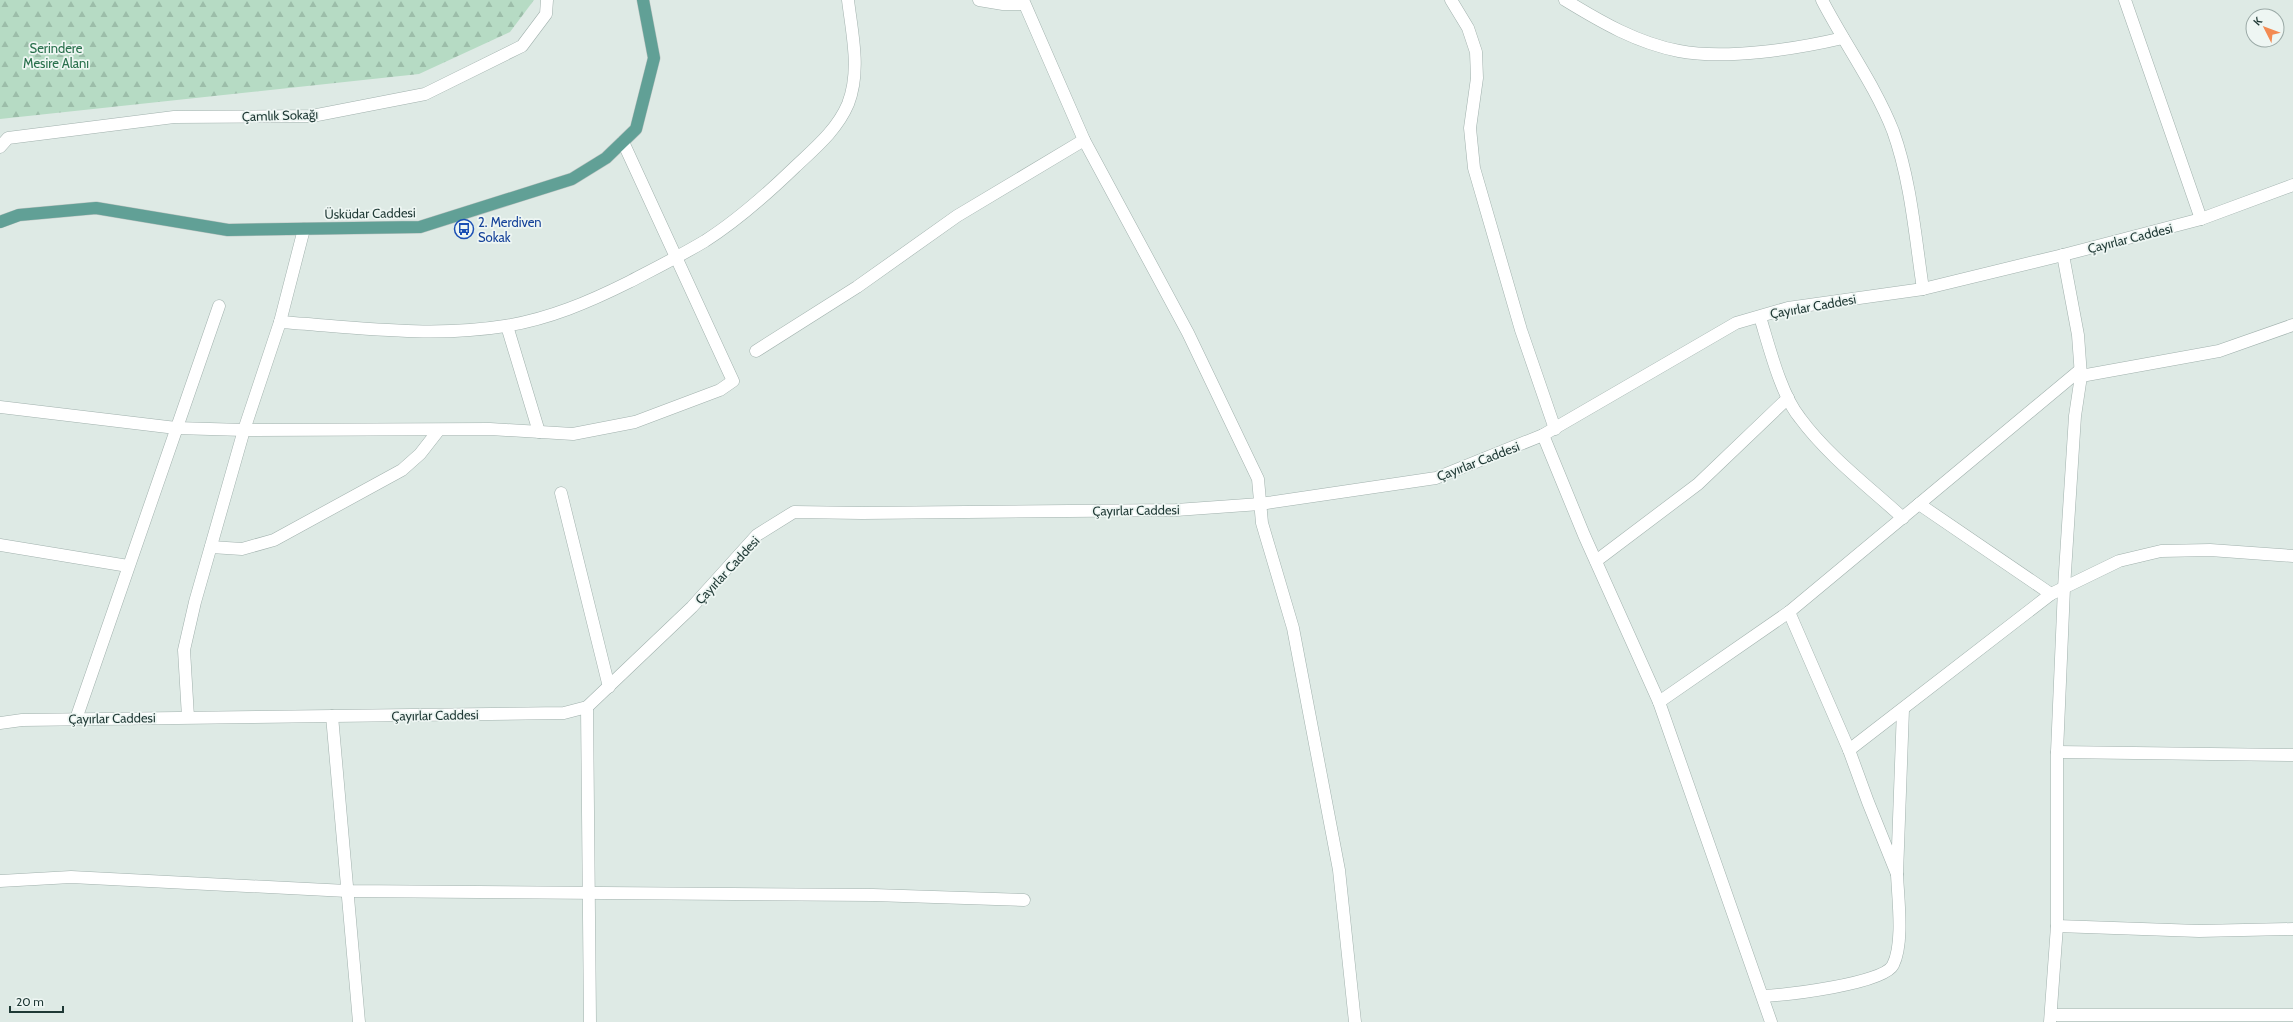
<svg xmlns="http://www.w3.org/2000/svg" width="2293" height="1022" viewBox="0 0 2293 1022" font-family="Cabin,sans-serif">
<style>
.forest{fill:url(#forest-firs)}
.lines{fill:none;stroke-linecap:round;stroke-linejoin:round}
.minor-casing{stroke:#a1b1ad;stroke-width:13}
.major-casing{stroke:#bcc4c2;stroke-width:13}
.minor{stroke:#fff;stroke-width:12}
.major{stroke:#61a096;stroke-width:12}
.labels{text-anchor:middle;stroke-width:3.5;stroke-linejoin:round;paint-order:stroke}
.park-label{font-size:13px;fill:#29704c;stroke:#eef6f3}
.street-label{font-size:13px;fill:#1f3935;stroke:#eef6f3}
.transit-label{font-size:13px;fill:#164399;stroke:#eef6f3;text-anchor:start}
</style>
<defs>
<pattern id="forest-firs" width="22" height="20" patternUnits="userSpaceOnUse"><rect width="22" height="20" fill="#b6dbc4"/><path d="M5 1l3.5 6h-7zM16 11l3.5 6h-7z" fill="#9cbda9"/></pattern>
</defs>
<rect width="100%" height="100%" fill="#deeae5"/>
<polygon class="forest" points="0,0 534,0 510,32 419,74 0,119"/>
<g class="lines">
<g class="minor-casing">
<g id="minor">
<polyline points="979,0 1003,4 1024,4"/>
<polyline points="1023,0 1084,140 1188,333 1258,479 1262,523 1293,628 1339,870 1355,1022"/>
<polyline points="1451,0 1468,28 1476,52 1477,78 1470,128 1474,168 1521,330 1555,429"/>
<path d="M1565,0C1601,22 1637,43 1679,51C1726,60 1796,49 1843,38"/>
<path d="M1822,0C1844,43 1875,85 1893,131C1911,181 1915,236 1923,289"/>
<polyline points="2125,0 2201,219"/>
<polyline points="0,147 8,138 174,117 312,116 425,94 522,46 546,14 547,0"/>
<path d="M1760,317C1769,346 1781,395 1800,418C1828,456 1868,486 1903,518"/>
<path d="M280,322C354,327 431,338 505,326C549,319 589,302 629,282C654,269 680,256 705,241C738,220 767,194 795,167C815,148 837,130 848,104C861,71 852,34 848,0"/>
<polyline points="507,326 539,432"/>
<polyline points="756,351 857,287 957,216 1084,140"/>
<polyline points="2081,376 2219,351 2293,325"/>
<polyline points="0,407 176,428 244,430 490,429 573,434 635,422 720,390 733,381 623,142"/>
<polyline points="1543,435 1584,535 1659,702 1771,1022"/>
<polyline points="561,493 609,687"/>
<polyline points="0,545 128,566"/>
<polyline points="211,547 242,549 274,540 402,470 420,454 438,431"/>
<polyline points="1596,561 1698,484 1788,398"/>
<polyline points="2051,594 1919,504 2080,370"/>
<polyline points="1789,612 1849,750 1868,802 1897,874 1903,709"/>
<polyline points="1659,702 1789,612 1919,504"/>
<polyline points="587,707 590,1022"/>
<polyline points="332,716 359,1022"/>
<polyline points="188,717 184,650 195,602 244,430 280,322 304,229"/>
<polyline points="76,719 219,306"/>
<polyline points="0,723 22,720 564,713 587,707 692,607 757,535 794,512 862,513 1176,510 1260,504 1436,478 1543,435 1736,323 1788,308 1923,289 2063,255 2201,219 2293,185"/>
<polyline points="1849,750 2051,594 2119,561 2161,551 2210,550 2293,556"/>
<polyline points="2057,752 2293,755"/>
<polyline points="0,881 71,877 347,891 873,895 1024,900"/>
<polyline points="2057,926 2199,931 2293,929"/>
<path d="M1763,996C1785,995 1884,984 1893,965C1904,943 1898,899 1897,874"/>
<polyline points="2051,1015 2293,1015"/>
<polyline points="2050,1022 2057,926 2057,752 2064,588 2075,416 2081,376 2078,335 2063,255"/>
</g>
</g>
<g class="major-casing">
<polyline id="major" points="0,222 19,215 96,208 228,230 420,227 572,179 606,158 636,129 654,58 643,0"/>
</g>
<use href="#minor" class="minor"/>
<use href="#major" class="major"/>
</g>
<defs>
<g id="bus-ring" transform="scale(1)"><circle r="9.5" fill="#eef6f3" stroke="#1a4fb4" stroke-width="1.5"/><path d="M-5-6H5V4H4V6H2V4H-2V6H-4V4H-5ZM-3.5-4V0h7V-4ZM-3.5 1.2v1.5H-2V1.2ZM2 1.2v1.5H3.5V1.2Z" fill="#1a4fb4"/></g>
</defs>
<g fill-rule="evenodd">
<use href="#bus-ring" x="464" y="229"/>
</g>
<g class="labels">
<g class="park-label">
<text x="56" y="53">Serindere<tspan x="56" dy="15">Mesire Alanı</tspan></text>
</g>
<g class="street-label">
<text transform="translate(280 115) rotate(-2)" y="5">Çamlık Sokağı</text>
<text transform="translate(370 213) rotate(-1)" y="5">Üsküdar Caddesi</text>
<text transform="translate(2130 238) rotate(-14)" y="5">Çayırlar Caddesi</text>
<text transform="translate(1813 306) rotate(-10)" y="5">Çayırlar Caddesi</text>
<text transform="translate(1478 461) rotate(-21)" y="5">Çayırlar Caddesi</text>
<text transform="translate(1136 510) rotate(-1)" y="5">Çayırlar Caddesi</text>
<text transform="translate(727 570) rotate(-47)" y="5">Çayırlar Caddesi</text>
<text transform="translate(435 715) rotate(-1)" y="5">Çayırlar Caddesi</text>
<text transform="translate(112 718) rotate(-1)" y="5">Çayırlar Caddesi</text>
</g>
<g class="transit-label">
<text x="478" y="227">2. Merdiven<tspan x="478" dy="15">Sokak</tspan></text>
</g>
</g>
<g transform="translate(2265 28) rotate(312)"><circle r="19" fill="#eef6f3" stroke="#9baaa7"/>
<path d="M0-3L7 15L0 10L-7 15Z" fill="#f38a52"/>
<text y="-6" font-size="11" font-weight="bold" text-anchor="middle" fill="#1f3935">K</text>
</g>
<path d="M10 1006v6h53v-6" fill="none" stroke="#1f3935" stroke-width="2"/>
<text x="16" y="1006" font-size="12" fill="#1f3935" stroke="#eef6f3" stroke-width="3" paint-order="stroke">20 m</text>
</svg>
